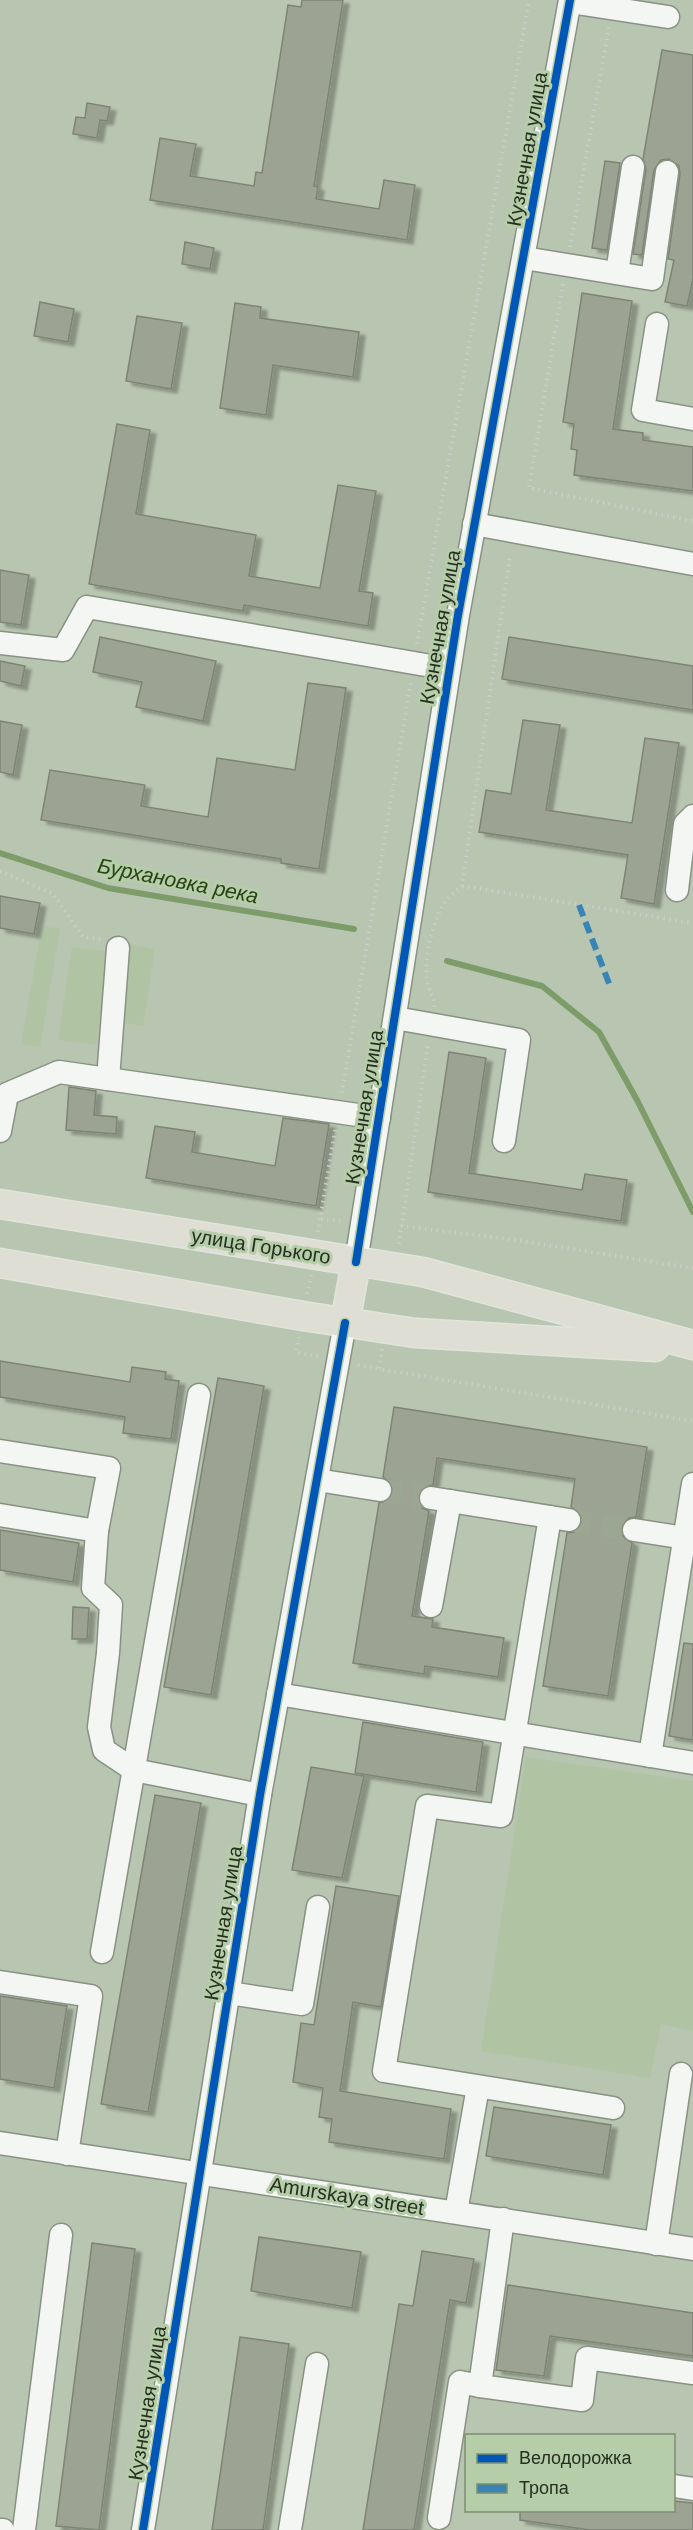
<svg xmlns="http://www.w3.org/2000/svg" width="693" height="2530" viewBox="0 0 693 2530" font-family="Arial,sans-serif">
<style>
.built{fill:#b0c4a3}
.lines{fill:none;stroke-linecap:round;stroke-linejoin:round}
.stream{stroke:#7d9c69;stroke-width:6}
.building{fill:#9ca392;stroke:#7e8474;stroke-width:1.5;filter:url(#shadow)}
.minor-tunnel{stroke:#9ba793;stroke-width:22;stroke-dasharray:22 11;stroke-linecap:butt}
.minor-casing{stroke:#889282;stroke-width:25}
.major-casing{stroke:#dfe5db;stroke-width:31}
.path{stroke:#c9cec7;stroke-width:4;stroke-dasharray:1.5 4.5;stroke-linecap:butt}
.minor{stroke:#f4f6f3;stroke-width:22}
.major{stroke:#dfded5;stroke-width:28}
.quiet{stroke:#3884b5;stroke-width:6;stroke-dasharray:12 6;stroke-linecap:butt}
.cycleway-casing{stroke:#b5cda8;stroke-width:11}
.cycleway{stroke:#0057b8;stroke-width:8}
.labels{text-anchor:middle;stroke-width:6;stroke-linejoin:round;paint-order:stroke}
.street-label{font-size:20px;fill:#262f20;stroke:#b5cda8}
.water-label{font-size:21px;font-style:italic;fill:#274213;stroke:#b5cda8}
</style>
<defs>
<filter id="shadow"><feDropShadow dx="6" dy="4" stdDeviation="1.5" flood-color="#0004"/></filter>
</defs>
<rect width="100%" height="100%" fill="#b8c5b0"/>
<g class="built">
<polygon points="42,926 60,929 40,1047 21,1044"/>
<polygon points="131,945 155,949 143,1026 118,1022"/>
<polygon points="72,947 109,952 96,1045 58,1040"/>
<polygon points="526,1757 693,1781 693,2031 661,2024 650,2078 481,2051"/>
</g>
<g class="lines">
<g class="stream">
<polyline points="0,853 108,888 354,929"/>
<polyline points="447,961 542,986 599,1032 637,1100 693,1212"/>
</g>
</g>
<g class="building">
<polygon points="302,0 343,0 314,186 318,187 316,199 379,209 384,180 415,185 407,240 150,200 160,138 196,144 190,176 254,186 256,172 262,173 288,5 301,7"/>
<polygon points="662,50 693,55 693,279 687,306 665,302 674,260 668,259 680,174 679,166 669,159 661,160 654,170 642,255 633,254 646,169 643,159"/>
<polygon points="87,103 110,107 107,121 100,120 97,138 73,134 76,117 85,118"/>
<polygon points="605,161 620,163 607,250 592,248"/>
<polygon points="185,242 214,248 210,269 182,264"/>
<polygon points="582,293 632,301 613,429 643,433 643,440 693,447 693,491 574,475 577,450 571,449 574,424 563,422"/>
<polygon points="40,302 74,309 68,342 34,336"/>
<polygon points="235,303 261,307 260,318 359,332 353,377 273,365 266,415 220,408"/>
<polygon points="137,316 182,323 171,389 126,381"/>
<polygon points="117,424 150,430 136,514 256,535 249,576 320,588 338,485 376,491 359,591 373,593 368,626 244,605 243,611 89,584"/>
<polygon points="0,570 29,575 21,625 0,622"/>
<polygon points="100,637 216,661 203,721 136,707 142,682 93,672"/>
<polygon points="509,637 693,666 693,710 502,679"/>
<polygon points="0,661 25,666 21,686 0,681"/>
<polygon points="308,683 346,688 319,869 281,863 281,859 41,820 50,770 145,785 141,806 208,817 217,758 295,770"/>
<polygon points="523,720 560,725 546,810 632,823 645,738 679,743 654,904 621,898 628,855 479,832 486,790 511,794"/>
<polygon points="0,721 22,725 13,775 0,772"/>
<polygon points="0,896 40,903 34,934 0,928"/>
<polygon points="449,1052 486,1058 469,1173 582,1190 585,1174 627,1180 621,1221 428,1192"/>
<polygon points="69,1087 96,1091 94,1115 117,1117 116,1134 66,1130"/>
<polygon points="283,1118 329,1124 316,1206 146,1178 155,1126 195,1132 192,1152 275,1166"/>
<polygon points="0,1361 130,1382 132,1367 166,1372 165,1379 179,1381 171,1439 123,1433 125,1417 0,1397"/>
<polygon points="218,1378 264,1386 211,1695 164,1687"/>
<polygon points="394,1407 647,1447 636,1517 629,1518 621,1527 622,1535 632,1543 608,1696 543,1686 567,1533 574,1532 582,1523 581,1515 571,1507 575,1479 437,1458 433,1485 421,1489 418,1496 422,1508 429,1511 412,1616 433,1619 432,1627 504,1638 498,1677 425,1666 424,1674 353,1663 379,1503 390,1499 393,1493 392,1485 383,1477"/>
<polygon points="0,1530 79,1543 73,1582 0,1570"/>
<polygon points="73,1607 89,1608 87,1639 72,1639"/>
<polygon points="684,1643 693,1644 693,1740 669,1736"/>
<polygon points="363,1722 483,1742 476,1792 355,1773"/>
<polygon points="311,1767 364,1776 342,1878 292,1870"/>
<polygon points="155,1795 201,1803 148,2112 101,2104"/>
<polygon points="336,1886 399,1896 381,2007 353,2002 340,2091 451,2109 444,2159 329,2142 332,2119 319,2117 323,2088 293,2082 301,2023 314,2025"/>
<polygon points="0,1996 67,2006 54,2088 0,2079"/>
<polygon points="494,2107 611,2125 603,2175 486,2156"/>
<polygon points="259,2237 361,2252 352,2308 251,2291"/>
<polygon points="92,2243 135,2249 99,2530 56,2526"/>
<polygon points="422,2251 474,2259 466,2303 450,2300 414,2530 363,2530 399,2304 413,2306"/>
<polygon points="508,2285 693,2313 693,2356 550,2336 544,2376 496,2370"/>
<polygon points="240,2337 289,2344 263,2530 212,2530"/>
<polygon points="674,2501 693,2503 693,2530 590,2530 520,2520 520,2511 674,2511"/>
</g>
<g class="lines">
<g class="minor-tunnel">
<polyline points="380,1490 431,1498"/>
<polyline points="569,1520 634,1530"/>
</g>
<g class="minor-casing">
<g id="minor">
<polyline points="570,2 668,17"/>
<polyline points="524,258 652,279 667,172"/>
<polyline points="617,273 633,167"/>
<polyline points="657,324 643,410 693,419"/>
<polyline points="474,524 693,564"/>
<polyline points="0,643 63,650 87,607 449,669"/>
<polyline points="677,890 685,824 693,816"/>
<polyline points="395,1018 519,1040 504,1141"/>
<polyline points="108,1079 118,948"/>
<polyline points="0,1131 7,1094 59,1072 379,1118"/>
<polyline points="356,1262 458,615 570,0"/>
<polyline points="0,1451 109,1468 97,1531 93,1588 111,1605 108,1653 99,1727 104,1750 134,1770 260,1795"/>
<polyline points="317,1480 380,1490"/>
<polyline points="431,1498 569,1520"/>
<polyline points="0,1515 97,1531"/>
<polyline points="550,1517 501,1816 427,1806 384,2071 613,2108"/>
<polyline points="634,1530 685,1538"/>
<polyline points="431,1606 450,1501"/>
<polyline points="278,1694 693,1763"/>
<polyline points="650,1756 693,1484"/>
<polyline points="102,1952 199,1395"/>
<polyline points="0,1982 91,1996 67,2154"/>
<polyline points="229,1993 302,2004 318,1907"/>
<polyline points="0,2143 693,2249"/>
<polyline points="456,2212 478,2087"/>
<polyline points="503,2219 480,2386 582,2400 587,2358 693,2373"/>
<polyline points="656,2244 681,2074"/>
<polyline points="674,2486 693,2489"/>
<polyline points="439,2518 460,2382 480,2386"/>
<polyline points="0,2530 3,2530"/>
<polyline points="24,2530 61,2235"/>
<polyline points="143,2530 260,1795 345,1323"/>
<polyline points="290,2530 317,2364"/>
</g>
</g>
<g class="major-casing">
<g id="major">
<polyline points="0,1204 423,1272 693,1345"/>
<polyline points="0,1263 303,1316 415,1333 655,1347"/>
<polyline points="345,1323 356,1262"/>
</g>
</g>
<g class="path">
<polyline points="570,247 609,27"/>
<polyline points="563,284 529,488 693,521"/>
<polyline points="417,644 529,0"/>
<polyline points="0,871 53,894 83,937 102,939"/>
<polyline points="462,886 693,923"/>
<path d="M434,1007C435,997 428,989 427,980C424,957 432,922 445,902C449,896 456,891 462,886L510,555"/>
<polyline points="342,1093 411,681"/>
<polyline points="321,1219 344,1221"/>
<polyline points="401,1226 515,1240 693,1268"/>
<polyline points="318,1232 335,1130"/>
<polyline points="399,1244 428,1044"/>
<polyline points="307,1294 311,1275"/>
<polyline points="299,1337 296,1352 321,1357"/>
<polyline points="382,1349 379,1369 693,1421"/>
<polyline points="358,1365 379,1369"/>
</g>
<use href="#minor" class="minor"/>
<use href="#major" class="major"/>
<polyline class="quiet" points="579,905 610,986"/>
<g class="cycleway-casing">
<g id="cycleway">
<polyline points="356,1262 458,615 570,0"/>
<polyline points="143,2530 260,1795 345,1323"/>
</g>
</g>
<use href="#cycleway" class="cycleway"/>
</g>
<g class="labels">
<g class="street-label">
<text transform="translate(527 149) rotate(-80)" y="7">Кузнечная улица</text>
<text transform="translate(440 627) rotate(-80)" y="7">Кузнечная улица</text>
<text transform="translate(364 1107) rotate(-81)" y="7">Кузнечная улица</text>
<text transform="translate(261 1246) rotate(9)" y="7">улица Горького</text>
<text transform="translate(223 1923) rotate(-81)" y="7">Кузнечная улица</text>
<text transform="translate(347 2196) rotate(9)" y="7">Amurskaya street</text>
<text transform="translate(147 2403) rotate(-81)" y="7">Кузнечная улица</text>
</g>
<g class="water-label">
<text transform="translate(178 881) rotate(11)" y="7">Бурхановка река</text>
</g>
</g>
<rect x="465" y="2434" width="210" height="78" fill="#b5cda8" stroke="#7c8e72" stroke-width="1.5"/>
<rect x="477" y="2454" width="30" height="9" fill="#0057b8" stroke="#7c8e72" stroke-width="1.5"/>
<text x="519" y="2464" font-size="18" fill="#262f20">Велодорожка</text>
<rect x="477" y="2484" width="30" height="9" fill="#3884b5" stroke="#7c8e72" stroke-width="1.5"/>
<text x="519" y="2494" font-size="18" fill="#262f20">Тропа</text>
</svg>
